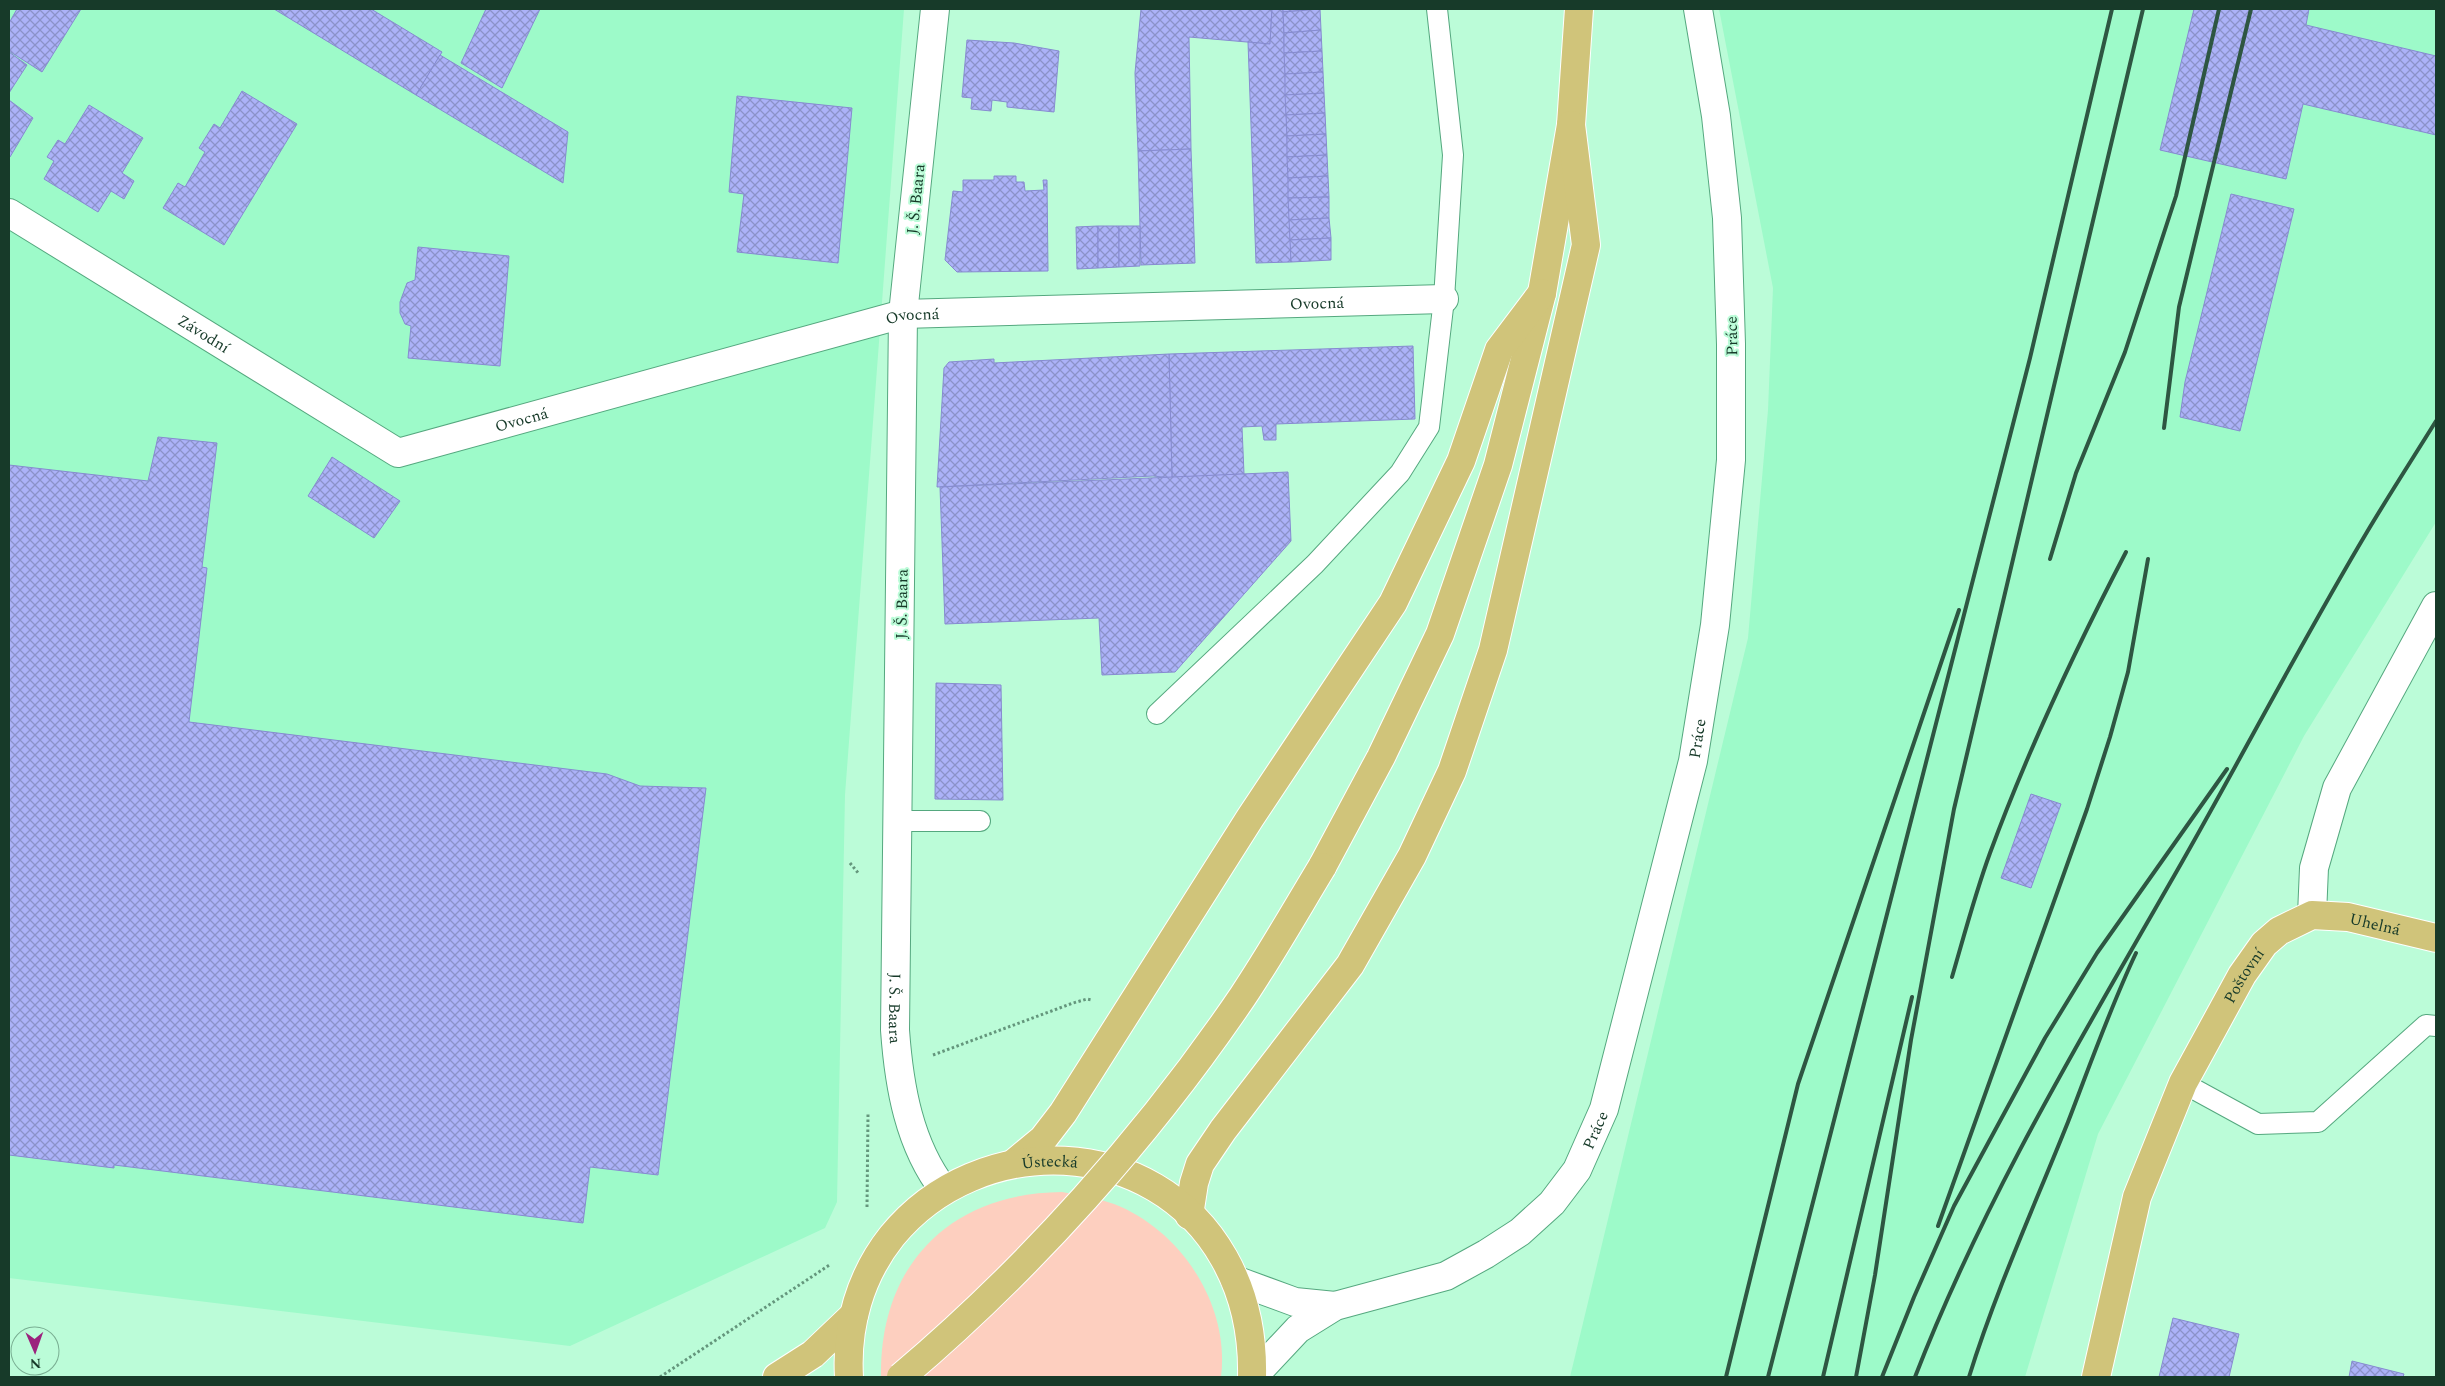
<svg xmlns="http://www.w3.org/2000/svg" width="2445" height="1386" viewBox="0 0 2445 1386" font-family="Spectral,serif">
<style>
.built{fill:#9dfac9}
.grass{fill:#fdcfbf}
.building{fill:url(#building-cross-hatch);stroke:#868bd0}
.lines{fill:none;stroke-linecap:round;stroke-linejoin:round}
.service-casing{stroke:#55a87f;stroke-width:22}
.minor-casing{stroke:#55a87f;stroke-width:30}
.primary-casing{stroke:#fff;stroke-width:30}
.path{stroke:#64967c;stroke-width:3;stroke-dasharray:2.5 2.5;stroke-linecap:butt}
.service{stroke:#fff;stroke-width:20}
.minor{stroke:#fff;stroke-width:28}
.primary{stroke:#d0c47a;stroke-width:28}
.rail{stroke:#2e5642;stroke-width:4}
.primary-bridge-casing{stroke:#fff;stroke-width:30;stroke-linecap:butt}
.primary-bridge{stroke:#d0c47a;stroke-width:28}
.labels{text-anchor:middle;stroke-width:4;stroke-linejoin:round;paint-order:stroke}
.street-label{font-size:16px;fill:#173a29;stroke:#bbfcd8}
</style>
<defs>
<pattern id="building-cross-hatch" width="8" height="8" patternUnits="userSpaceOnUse" patternTransform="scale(1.25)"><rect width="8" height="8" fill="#acb2f8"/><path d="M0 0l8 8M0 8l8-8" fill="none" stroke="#8b92c9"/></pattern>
</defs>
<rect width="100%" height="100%" fill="#bbfcd8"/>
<g class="built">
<polygon points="9,9 904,9 845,795 837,1202 825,1228 570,1346 9,1278"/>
<polygon points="1719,9 2436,9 2436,522 2304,736 2098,1134 2025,1377 1570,1377 1748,638 1768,410 1773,288"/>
</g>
<path class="grass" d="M1062,1192C1080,1195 1097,1198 1114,1204C1181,1230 1230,1305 1221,1377H881C879,1265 950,1193 1062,1192Z"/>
<g class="building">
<polygon points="17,9 81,9 42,72 9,51 9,23"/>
<polygon points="274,9 371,9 442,52 416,95"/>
<polygon points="486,9 540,9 502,88 461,63"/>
<polygon points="1141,9 1272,9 1270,44 1189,37 1191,149 1138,151 1135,73"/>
<polygon points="1272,9 1283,9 1291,262 1256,263 1248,42 1270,44"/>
<polygon points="1283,9 1320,9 1283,12"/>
<polygon points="1320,9 1321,30 1284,33 1283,12"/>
<polygon points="2194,9 2309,9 2306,25 2436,56 2436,135 2303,104 2286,179 2160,150"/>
<polygon points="1321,30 1322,51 1284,53 1284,33"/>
<polygon points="967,40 1014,43 1059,51 1054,112 1007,107 1007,102 992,100 991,111 971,109 972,98 962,97"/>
<polygon points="1322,51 1323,72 1285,74 1284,53"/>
<polygon points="9,52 27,65 9,93"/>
<polygon points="440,55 568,132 563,183 416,95"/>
<polygon points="1323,72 1324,93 1285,95 1285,74"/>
<polygon points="242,91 297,124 224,245 163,208 178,183 185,187 205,152 199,148 214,124 220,128"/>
<polygon points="1324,93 1325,113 1286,115 1285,95"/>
<polygon points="737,96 852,108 838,263 737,252 744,194 729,192"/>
<polygon points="9,100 33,118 10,157 9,156"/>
<polygon points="89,105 143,138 122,173 134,181 124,199 111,191 98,212 44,179 54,161 47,157 58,140 65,144"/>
<polygon points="1325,113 1326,134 1287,136 1286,115"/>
<polygon points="1326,134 1327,155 1287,157 1287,136"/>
<polygon points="1191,149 1195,263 1141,265 1138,151"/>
<polygon points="1327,155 1328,176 1288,178 1287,157"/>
<polygon points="994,176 1016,176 1016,182 1024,182 1025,191 1044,190 1043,180 1047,180 1048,271 957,272 945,260 953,191 963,192 963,180 994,180"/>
<polygon points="1328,176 1329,197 1288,198 1288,178"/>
<polygon points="2231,194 2294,209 2240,431 2180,417 2185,382"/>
<polygon points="1329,197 1329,218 1289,220 1288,198"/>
<polygon points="1329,218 1331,238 1290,240 1289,220"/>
<polygon points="1098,226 1098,268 1077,269 1076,227"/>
<polygon points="1098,226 1119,226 1119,267 1098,268"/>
<polygon points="1119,226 1140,226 1140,266 1119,267"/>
<polygon points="1331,238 1331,260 1291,262 1290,240"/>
<polygon points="418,247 509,256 500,366 408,358 411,326 405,324 400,313 400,302 407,283 415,280"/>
<polygon points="1413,346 1415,419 1276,424 1276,440 1264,440 1262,426 1242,427 1244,474 1172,478 1169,354"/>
<polygon points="1169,354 1172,478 1153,476 937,487 944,368 949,362 994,359 994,363"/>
<polygon points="158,437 217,443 202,567 207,568 189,722 607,774 640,786 706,788 658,1175 590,1167 583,1223 114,1165 114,1168 9,1155 9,465 148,481"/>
<polygon points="332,457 400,501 374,538 308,496"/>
<polygon points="1288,472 1291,541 1175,672 1102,675 1099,618 945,624 940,487"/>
<polygon points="936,683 1001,685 1003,800 935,799"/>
<polygon points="2031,794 2061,804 2031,888 2001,878"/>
<polygon points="2173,1318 2239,1334 2229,1377 2159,1377"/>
<polygon points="2352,1361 2404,1374 2403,1377 2349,1377"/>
</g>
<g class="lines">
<g class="service-casing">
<g id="service">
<polyline points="1157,714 1315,564 1400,473 1429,427 1444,299 1453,155 1437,9"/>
<polyline points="899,821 980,821"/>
<polyline points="2183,1083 2258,1124 2318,1122 2426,1025 2436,1026"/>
</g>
</g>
<g class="minor-casing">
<g id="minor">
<path id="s1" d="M935,9L903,314L895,1030C899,1086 909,1145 944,1190"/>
<path id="s2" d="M9,213L398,453L903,314L1444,299"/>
<polyline points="2312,915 2314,868 2337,788 2436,606"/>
<polyline points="1235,1280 1295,1302 1335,1306"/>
<path id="s3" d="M1253,1377L1298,1329L1335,1306L1446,1276L1486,1254L1520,1232L1552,1203L1577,1170L1604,1109L1693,761L1715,625L1731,460V344L1727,218L1716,116L1698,9"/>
</g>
</g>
<g class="primary-casing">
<g id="primary">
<polyline points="1322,867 1381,757 1440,634 1498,465 1542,293 1571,125 1579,9"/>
<polyline points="1014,1163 1043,1139 1063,1113 1250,818 1393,603 1461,461 1499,350 1542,293"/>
<polyline points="1189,1215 1194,1183 1200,1164 1223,1130 1350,965 1412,856 1452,771 1493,650 1586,245 1571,125"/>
<polyline points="777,1377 813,1354 854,1315"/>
<path id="s4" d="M849,1377C846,1326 860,1276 892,1236C979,1130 1154,1134 1224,1258C1245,1295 1253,1334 1252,1377"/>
<path id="s5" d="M2096,1377L2137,1197L2183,1083L2242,975L2264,944L2279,931L2312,915L2348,917L2436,938"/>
</g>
</g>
<g class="path">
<polyline points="850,863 859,874"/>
<polyline points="933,1055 1073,1003 1087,999 1092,1000"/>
<polyline points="867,1207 868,1114"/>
<polyline points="660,1377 831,1264"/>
</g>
<use href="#service" class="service"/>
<use href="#minor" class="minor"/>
<use href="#primary" class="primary"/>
<g class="rail">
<polyline points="2164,428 2179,307 2251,9"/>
<polyline points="2050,559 2076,473 2125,352 2176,196 2219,9"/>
<path d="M1952,977C1964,936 1975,894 1990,853C2028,750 2075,650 2126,552"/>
<polyline points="1938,1226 2087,809 2110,737 2128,672 2148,559"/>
<polyline points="1726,1377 1798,1084 1959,610"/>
<polyline points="1768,1377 2030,358 2112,9"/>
<polyline points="1823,1377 1912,997"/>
<polyline points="1856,1377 1875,1275 1911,1040 1954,809 2143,9"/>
<polyline points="1882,1377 1914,1297 1954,1206 2045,1038 2097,953 2227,769"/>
<path d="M1915,1377C1986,1194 2085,1032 2182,862C2244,753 2302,641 2367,532C2389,495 2413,458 2436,421"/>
<path d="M1969,1377C1996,1290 2034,1207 2068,1122C2090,1065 2110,1008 2136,953"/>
</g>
<g class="primary-bridge-casing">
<path id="primary-bridge" d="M901,1377C1030,1268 1148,1136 1243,996C1271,954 1296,910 1322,867"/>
</g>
<use href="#primary-bridge" class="primary-bridge"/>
</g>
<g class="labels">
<g class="street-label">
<text transform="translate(915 199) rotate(-84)" y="6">J. Š. Baara</text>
<text dy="6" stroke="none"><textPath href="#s2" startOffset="1395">Ovocná</textPath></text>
<text dy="6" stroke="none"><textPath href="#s2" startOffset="990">Ovocná</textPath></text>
<text dy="6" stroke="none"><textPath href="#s2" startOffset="229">Závodní</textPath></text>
<text transform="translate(1731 336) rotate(-91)" y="6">Práce</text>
<text dy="6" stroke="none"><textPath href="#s2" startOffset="585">Ovocná</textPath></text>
<text transform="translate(901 604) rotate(-89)" y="6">J. Š. Baara</text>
<text dy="6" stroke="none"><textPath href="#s3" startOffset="844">Práce</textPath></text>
<text dy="6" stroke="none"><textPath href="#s5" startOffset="589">Uhelná</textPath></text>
<text dy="6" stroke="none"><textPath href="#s5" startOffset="431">Poštovní</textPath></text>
<text dy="6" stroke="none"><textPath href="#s1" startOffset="1001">J. Š. Baara</textPath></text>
<text dy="6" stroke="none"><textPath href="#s3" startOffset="439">Práce</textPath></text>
<text dy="6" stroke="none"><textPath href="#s4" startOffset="331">Ústecká</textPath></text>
</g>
</g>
<rect width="2445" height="1386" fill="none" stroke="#173a29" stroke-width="20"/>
<g transform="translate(35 1351) rotate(178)"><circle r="24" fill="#bbfcd8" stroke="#79ae92"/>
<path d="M0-4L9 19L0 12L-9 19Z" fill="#9b237d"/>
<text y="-8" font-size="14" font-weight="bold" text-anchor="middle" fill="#173a29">N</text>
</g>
</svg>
